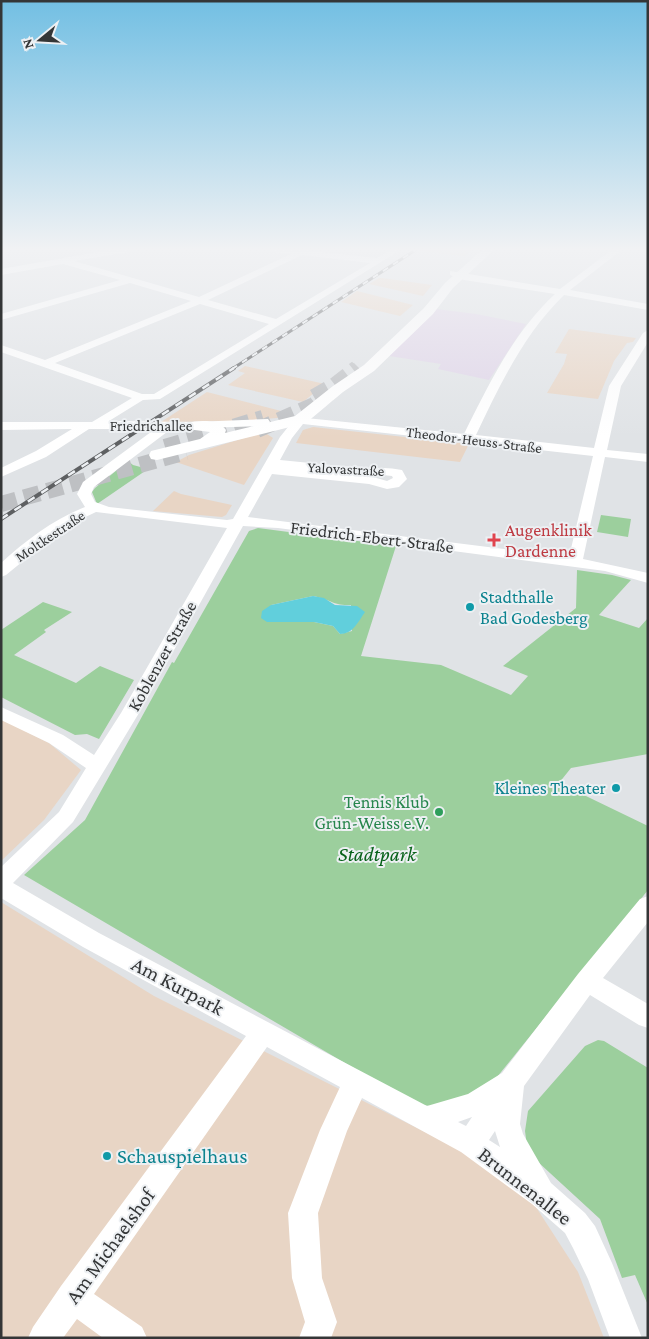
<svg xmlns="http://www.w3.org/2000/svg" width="649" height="1339" viewBox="0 0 649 1339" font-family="'Crimson Pro',serif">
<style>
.commercial{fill:#e8d5c5}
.education{fill:#dfd4e8}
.green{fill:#9ccf9d;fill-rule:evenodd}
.water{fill:#61cfdc}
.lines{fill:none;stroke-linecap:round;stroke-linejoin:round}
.major-tunnel-far1{stroke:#bec0c3;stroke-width:12;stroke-dasharray:12 6;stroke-linecap:butt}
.major-tunnel{stroke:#bec0c3;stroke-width:16;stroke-dasharray:16 8;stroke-linecap:butt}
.minor{fill:#fff;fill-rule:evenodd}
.major{fill:#fff;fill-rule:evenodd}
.rail-far1-casing{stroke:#5e6062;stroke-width:3}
.rail-casing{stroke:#5e6062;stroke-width:4}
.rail-far1{stroke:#edf0f3;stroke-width:2;stroke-dasharray:6;stroke-linecap:butt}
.rail{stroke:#edf0f3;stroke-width:2.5;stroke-dasharray:8;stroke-linecap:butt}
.health-dot{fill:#e0444e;stroke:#edf0f3;stroke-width:2}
.culture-dot{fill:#0f9aa8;stroke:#edf0f3;stroke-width:2}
.leisure-dot{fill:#2e9e5b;stroke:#edf0f3;stroke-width:2}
.labels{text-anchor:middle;stroke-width:4;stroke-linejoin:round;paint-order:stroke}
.far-street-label{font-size:15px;fill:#343637;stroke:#edf0f3}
.health-label{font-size:18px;fill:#be3a42;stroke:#edf0f3;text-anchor:start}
.street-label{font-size:18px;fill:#343637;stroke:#edf0f3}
.culture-label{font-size:18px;fill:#0d838f;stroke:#edf0f3;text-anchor:start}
.leisure-label{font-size:18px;fill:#27864d;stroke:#edf0f3;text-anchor:end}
.near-park-label{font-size:21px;font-style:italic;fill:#09631b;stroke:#edf0f3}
.near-street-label{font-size:21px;fill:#343637;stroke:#edf0f3}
.near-culture-label{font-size:21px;fill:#0d838f;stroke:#edf0f3;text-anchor:start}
</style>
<rect width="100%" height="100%" fill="#e0e3e6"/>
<g class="commercial">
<polygon points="423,249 473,249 464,256 420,251"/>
<polygon points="379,278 382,278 432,285 423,296 369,284"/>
<polygon points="357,291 413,305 400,316 341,302"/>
<polygon points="569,329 636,338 633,342 627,343 614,361 598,399 547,393 564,364 567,354 555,353"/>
<polygon points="245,366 325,384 303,402 228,385 245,373 238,371"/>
<polygon points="207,392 289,413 277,418 240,421 161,422"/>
<polygon points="313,427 469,444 460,462 296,443 303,430"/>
<polygon points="257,434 267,434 273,438 244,485 176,462 189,455"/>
<polygon points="174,491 181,494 232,505 226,515 222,517 153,511"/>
<polygon points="1,719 49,743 81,770 44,820 1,861"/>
<polygon points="1,902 154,996 467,1153 534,1204 578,1272 604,1338 1,1338"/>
</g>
<polygon class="education" points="436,309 476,314 526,324 489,380 438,369 441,364 389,356"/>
<g class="green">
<polygon points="128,461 133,465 148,469 97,504 92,492 95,488"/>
<polygon points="601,515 631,519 628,537 597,532"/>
<path d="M258,528L396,546L361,656L441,665L511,695L528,676L503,666L576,608L577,570L612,575L631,580L599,615L639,628L648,618V754L571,768L559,783L648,826V890L493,1082L466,1102L437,1107L415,1104L24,875L85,820L172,662L174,663L249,531ZM313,596C330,599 333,606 351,605L352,631L340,634L333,626L314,622H267L271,605Z"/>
<polygon points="43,602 72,612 44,630 46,632 14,655 76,683 100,666 134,680 99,739 87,734 75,735 1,697 1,630"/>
<polygon points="598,1040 604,1041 648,1068 648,1305 635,1275 622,1278 600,1219 538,1162 527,1146 525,1131 528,1111 585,1046"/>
</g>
<path class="water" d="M313,596L324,598L335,605L357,606L365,612C358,622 353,634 340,634L333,626L314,622H267L261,618L262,611L271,605Z"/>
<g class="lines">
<polyline class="major-tunnel-far1" points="356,369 358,367"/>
<g class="major-tunnel">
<polyline points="314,397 335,385 357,368"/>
<polyline points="257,430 314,405 328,394"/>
<polyline points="165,447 263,418"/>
<polyline points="1,504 186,452"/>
</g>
<path class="minor" d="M115,249H133L129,252L74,261L199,297L291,254L273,252L269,249H312L311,251L377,258L392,249H402L160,399L143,400L109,421L193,422L268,419L270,422L268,425L264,426L171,429L94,487L91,494L95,502L109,507L227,520L233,519L280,437L296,417L464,434C489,384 513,333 555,294L464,280L450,275V271L560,289L613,249H623L570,290L648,304V310L564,295C523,335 500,385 476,435L594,448L609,386L643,333L648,330V342L621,386L607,450L648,454V462L605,457L583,559L648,573V583L605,571L575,567L278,528L243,526L139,713L73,822L13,883L99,933L427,1106L468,1094L502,1073L578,974L640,899L648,896V922L603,978L648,1004V1028L639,1025L590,995L524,1086L520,1124L523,1134L551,1183L585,1213L595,1226L612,1263L642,1338H610L588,1279L573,1248L565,1233L532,1204L461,1152L362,1098L347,1131L318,1213L322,1278L337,1322L331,1338H299L305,1322L292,1278L288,1213L320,1130L340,1087L267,1047L94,1294L142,1327L147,1338H103L77,1319L63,1338H28L33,1327L61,1286L246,1036L83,947L1,898V867L59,812L86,768L49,743L1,720V707L63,735L94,755L121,713L227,528L96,512L75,522L50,539L6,575L1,577V563C25,541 54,519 85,507L77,494L83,482L155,429H89L46,457L1,477V468L36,451L72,429L1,430V422H92L132,398L1,352V345L45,360L191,301L130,283L1,320V314L120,280L63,264L1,275V269ZM302,255L370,263L276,319L208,300ZM200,304L269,324L154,394H142L55,363ZM303,424L593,456L569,557L248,517L272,474L369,484L387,489L399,487L407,479L402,470C391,468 382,467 371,469L280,460L292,438ZM383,475L392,476L393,478L387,481L373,477ZM472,1117L466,1126L458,1122ZM495,1131L500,1147L489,1140Z"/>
<path class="major" d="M483,249H495L453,288L433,314L374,371L343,392L306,423L157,460L151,459L149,455L151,451L200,439L210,432L187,429L185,426L187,423C199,420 219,419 226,430L225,433L295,416L333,386L364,365L424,308L445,283Z"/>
<g class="rail-far1-casing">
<polyline id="rail-far1" points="232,369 417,249"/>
</g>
<g class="rail-casing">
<polyline id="rail" points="1,519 234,368"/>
</g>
<use href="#rail-far1" class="rail-far1"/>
<use href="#rail" class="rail"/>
</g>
<linearGradient id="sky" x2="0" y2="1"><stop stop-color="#72bfe3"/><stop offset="0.57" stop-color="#f1f2f4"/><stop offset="1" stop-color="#f1f2f4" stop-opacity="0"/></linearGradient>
<rect width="649" height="437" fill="url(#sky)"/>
<path class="health-dot" d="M491.5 532.5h5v5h5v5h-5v5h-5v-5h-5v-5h5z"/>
<g class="culture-dot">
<circle cx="470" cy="607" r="5"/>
<circle cx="616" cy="788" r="5"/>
<circle cx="107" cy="1156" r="5"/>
</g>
<circle class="leisure-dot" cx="439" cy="812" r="5"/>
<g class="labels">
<g class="far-street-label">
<text x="151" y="431">Friedrichallee</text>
<text transform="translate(474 440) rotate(7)" y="5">Theodor-Heuss-Straße</text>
<text transform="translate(346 469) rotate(3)" y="5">Yalovastraße</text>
<text transform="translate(50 536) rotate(-34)" y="5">Moltkestraße</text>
</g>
<g class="health-label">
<text x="505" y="536">Augenklinik<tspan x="505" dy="21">Dardenne</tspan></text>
</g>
<g class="street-label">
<text transform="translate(372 537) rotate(7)" y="6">Friedrich-Ebert-Straße</text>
<text transform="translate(162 656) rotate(-61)" y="6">Koblenzer Straße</text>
</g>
<g class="culture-label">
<text x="480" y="603">Stadthalle<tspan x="480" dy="21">Bad Godesberg</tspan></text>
<text x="606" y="794" text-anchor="end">Kleines Theater</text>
</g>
<g class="leisure-label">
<text x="429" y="808">Tennis Klub<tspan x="429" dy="21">Grün-Weiss e.V.</tspan></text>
</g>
<g class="near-park-label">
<text x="377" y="861">Stadtpark</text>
</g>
<g class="near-street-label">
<text transform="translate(178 986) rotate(28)" y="7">Am Kurpark</text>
<text transform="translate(525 1186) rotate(38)" y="7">Brunnenallee</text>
<text transform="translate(110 1246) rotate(-54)" y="7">Am Michaelshof</text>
</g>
<g class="near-culture-label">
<text x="117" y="1163">Schauspielhaus</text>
</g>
</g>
<rect width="649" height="1339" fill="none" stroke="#343637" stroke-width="5"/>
<g transform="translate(40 40) rotate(252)" stroke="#edf0f3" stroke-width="4" paint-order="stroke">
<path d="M0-4L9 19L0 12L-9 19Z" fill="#343637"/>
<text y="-8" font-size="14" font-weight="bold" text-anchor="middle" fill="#343637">N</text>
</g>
</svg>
